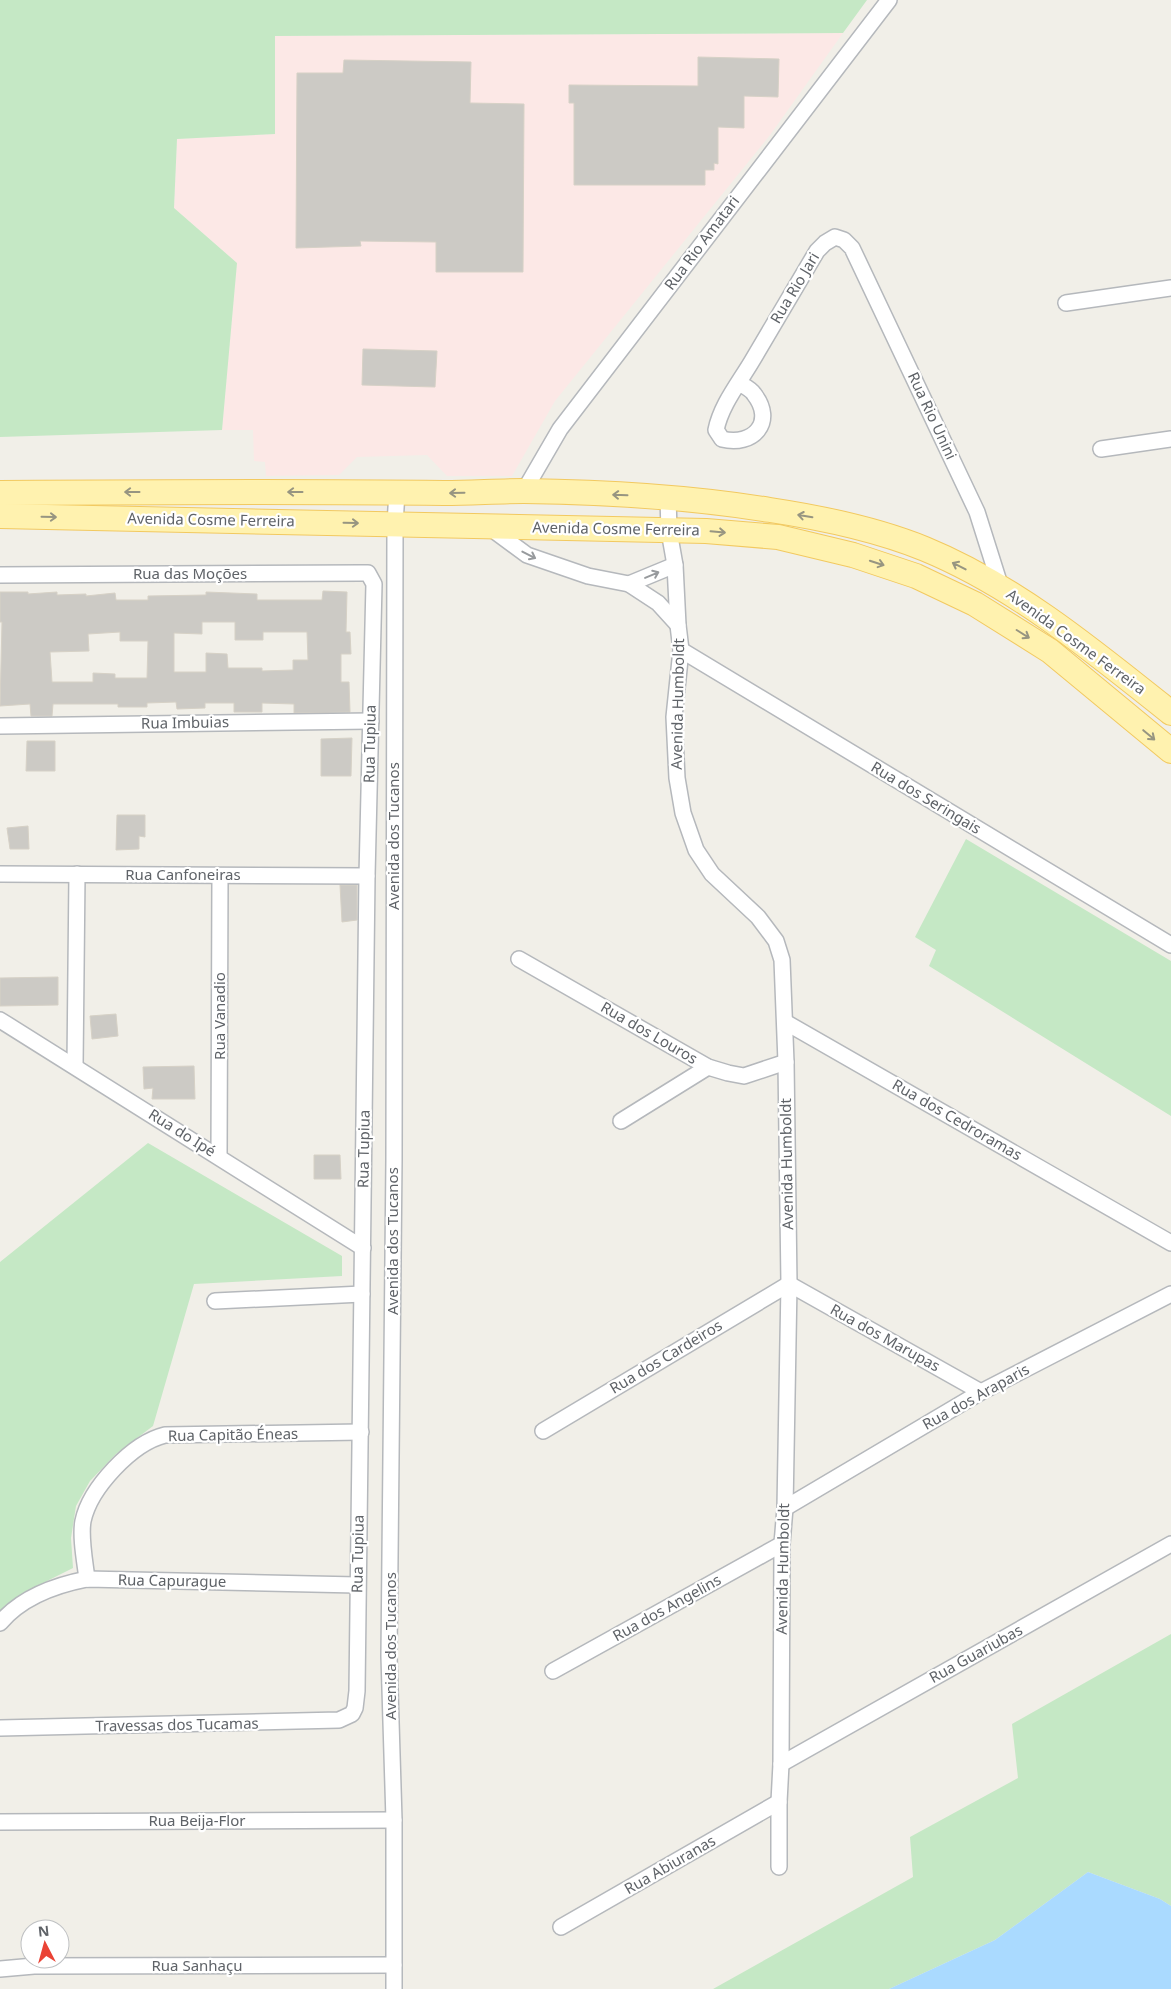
<svg xmlns="http://www.w3.org/2000/svg" width="1171" height="1989" viewBox="0 0 1171 1989" font-family="'Noto Sans',sans-serif">
<style>
.medical{fill:#fce8e6}
.green{fill:#c5e8c5}
.water{fill:#aadaff}
.building{fill:#cccac5;stroke:#d6d1c6;fill-rule:evenodd}
.lines{fill:none;stroke-linecap:round;stroke-linejoin:round}
.street-casing{stroke:#b5b8bc;stroke-width:18}
.primary-casing{stroke:#f2c960;stroke-width:26}
.street{stroke:#fff;stroke-width:15}
.primary{stroke:#fff2af;stroke-width:24}
.oneway{stroke:#979581}
.oneway2{stroke:#979a9d}
.labels{text-anchor:middle;stroke-width:4.5;stroke-linejoin:round;paint-order:stroke}
.street-label{font-size:15px;fill:#5f6368;stroke:#fff}
</style>
<rect width="100%" height="100%" fill="#f1efe8"/>
<polygon class="medical" points="843,33 770,135 555,401 512,476 447,476 427,455 357,457 339,475 266,476 265,462 254,461 253,430 222,430 237,263 174,208 177,139 275,134 274,36"/>
<g class="green">
<polygon points="0,0 867,0 843,33 275,36 275,134 177,139 174,208 237,263 222,430 0,437"/>
<polygon points="966,839 1171,961 1171,1116 929,966 936,950 915,937"/>
<polygon points="148,1143 342,1256 342,1276 194,1284 153,1426 116,1454 90,1481 76,1506 71,1538 73,1568 47,1581 0,1611 0,1262"/>
<polygon points="1171,1634 1171,1906 1160,1899 1088,1872 995,1940 889,1989 713,1989 913,1877 910,1837 1018,1778 1012,1724"/>
</g>
<polygon class="water" points="1088,1872 1160,1899 1171,1906 1171,1989 889,1989 995,1940"/>
<g class="building">
<polygon points="698,57 779,59 778,97 744,96 744,128 718,127 718,164 714,163 714,170 705,170 705,185 574,185 574,103 569,103 569,85 698,86"/>
<polygon points="344,60 471,62 470,103 524,104 523,272 436,272 436,242 360,241 361,246 296,248 297,73 343,73"/>
<polygon points="363,349 437,351 435,387 362,385"/>
<path d="M323,591L347,592L346,632H350L351,654H341V682H349L350,712L294,713V704L262,703V712H234V703H205V708L177,709L176,702L147,703V707H118V704H53L52,716H31L30,704L0,706L2,622H0V592H28V594L57,592V595L86,594V596L115,593L116,600H148V596L206,595V592L257,594V600H322ZM202,622H235V640H263V632H307L308,660H293V670L262,671V668H228L227,654L206,653V672H174V633L202,634ZM120,632V641H148L147,678H115V674L93,673V682H52L50,652L89,651L88,634Z"/>
<polygon points="352,738 351,776 321,776 321,739"/>
<polygon points="27,741 55,741 55,771 26,771"/>
<polygon points="117,815 145,815 145,837 139,836 139,849 116,850"/>
<polygon points="28,826 29,849 10,849 7,828"/>
<polygon points="340,885 357,885 357,920 342,922"/>
<polygon points="58,977 58,1005 0,1006 0,978"/>
<polygon points="116,1014 118,1036 92,1039 90,1016"/>
<polygon points="194,1066 195,1099 152,1099 153,1088 144,1089 143,1067"/>
<polygon points="314,1155 340,1155 341,1179 314,1179"/>
</g>
<g class="lines">
<g class="street-casing">
<g id="street">
<polyline points="1066,303 1171,288"/>
<path d="M739,383C744,386 751,389 754,394C776,422 753,447 722,439L716,430C721,405 739,383 752,361C773,325 795,288 817,251L825,243L835,237L844,240L852,248L977,512L1001,588"/>
<polyline points="1101,449 1171,439"/>
<polyline points="524,491 560,429 889,0"/>
<polyline points="668,497 669,531 675,565 678,625 681,650 674,717 677,778 683,813 696,850 712,874 758,917 776,941 782,960 786,1062 789,1284 785,1508 782,1544 781,1764 779,1802 779,1867"/>
<polyline points="489,527 527,555 588,576 629,584 658,603 678,625"/>
<polyline points="0,575 361,573 368,573 374,584 367,876 357,1691 355,1708 352,1714 339,1720 0,1728"/>
<polyline points="629,584 675,565"/>
<polyline points="681,650 1171,945"/>
<polyline points="0,726 371,721"/>
<polyline points="0,874 367,876"/>
<polyline points="519,959 708,1067 728,1073 744,1076 786,1062"/>
<polyline points="0,1020 363,1248"/>
<polyline points="785,1022 1171,1243"/>
<polyline points="75,1066 77,874"/>
<polyline points="621,1121 708,1067"/>
<polyline points="219,1157 220,876"/>
<polyline points="215,1301 362,1294"/>
<polyline points="543,1431 789,1284 981,1392"/>
<polyline points="785,1508 981,1392 1171,1294"/>
<path d="M87,1579C85,1562 80,1537 83,1521C90,1488 132,1443 165,1435L361,1432"/>
<path d="M0,1623C21,1598 56,1585 87,1579L357,1585"/>
<polyline points="553,1671 782,1544"/>
<polyline points="781,1764 1171,1544"/>
<polyline points="0,1822 394,1820"/>
<polyline points="561,1927 779,1802"/>
<polyline points="0,1969 34,1966 394,1965"/>
<polyline points="394,1989 394,1820 389,1656 394,1160 395,524 397,492"/>
</g>
</g>
<g class="primary-casing">
<g id="primary">
<path d="M0,493C148,492 296,491 444,493C471,493 498,491 524,491C607,492 689,497 770,510C823,518 876,529 925,549C1015,586 1096,653 1171,713"/>
<polyline points="0,516 706,531 778,537 853,555 916,576 975,604 1050,651 1171,751"/>
</g>
</g>
<use href="#street" class="street"/>
<use href="#primary" class="primary"/>
</g>
<defs><path id="oneway-shaft" d="M-6 0H5M1.5-3L5.5 0L1.5 3" fill="none" stroke-width="1.6" stroke-linecap="round" stroke-linejoin="round" transform="scale(1.25)"/></defs>
<g class="oneway">
<use href="#oneway-shaft" transform="translate(132 492) rotate(180)"/>
<use href="#oneway-shaft" transform="translate(295 492) rotate(180)"/>
<use href="#oneway-shaft" transform="translate(457 493) rotate(179)"/>
<use href="#oneway-shaft" transform="translate(620 495) rotate(-178)"/>
<use href="#oneway-shaft" transform="translate(805 516) rotate(-171)"/>
<use href="#oneway-shaft" transform="translate(49 517) rotate(1)"/>
<use href="#oneway-shaft" transform="translate(351 523) rotate(1)"/>
<use href="#oneway-shaft" transform="translate(718 532) rotate(5)"/>
<use href="#oneway-shaft" transform="translate(877 563) rotate(18)"/>
<use href="#oneway-shaft" transform="translate(959 566) rotate(-153)"/>
<use href="#oneway-shaft" transform="translate(1023 634) rotate(32)"/>
<use href="#oneway-shaft" transform="translate(1149 735) rotate(40)"/>
</g>
<g class="oneway2">
<use href="#oneway-shaft" transform="translate(529 555) rotate(27)"/>
<use href="#oneway-shaft" transform="translate(652 575) rotate(-23)"/>
</g>
<g class="labels">
<g class="street-label">
<text transform="translate(702 243) rotate(-53)" y="5">Rua Rio Amatari</text>
<text transform="translate(795 288) rotate(-59)" y="5">Rua Rio Jari</text>
<text transform="translate(932 416) rotate(65)" y="5">Rua Rio Unini</text>
<text transform="translate(211 520) rotate(1)" y="5">Avenida Cosme Ferreira</text>
<text transform="translate(616 529) rotate(1)" y="5">Avenida Cosme Ferreira</text>
<text x="190" y="579">Rua das Moções</text>
<text transform="translate(1076 642) rotate(36)" y="5">Avenida Cosme Ferreira</text>
<text transform="translate(678 704) rotate(-89)" y="5">Avenida Humboldt</text>
<text transform="translate(185 723) rotate(-1)" y="5">Rua Imbuias</text>
<text transform="translate(370 744) rotate(-89)" y="5">Rua Tupiua</text>
<text transform="translate(926 798) rotate(31)" y="5">Rua dos Seringais</text>
<text transform="translate(394 836) rotate(-90)" y="5">Avenida dos Tucanos</text>
<text x="183" y="880">Rua Canfoneiras</text>
<text transform="translate(220 1016) rotate(-90)" y="5">Rua Vanadio</text>
<text transform="translate(649 1033) rotate(30)" y="5">Rua dos Louros</text>
<text transform="translate(957 1120) rotate(30)" y="5">Rua dos Cedroramas</text>
<text transform="translate(182 1133) rotate(32)" y="5">Rua do Ipé</text>
<text transform="translate(364 1149) rotate(-89)" y="5">Rua Tupiua</text>
<text transform="translate(787 1164) rotate(-91)" y="5">Avenida Humboldt</text>
<text transform="translate(393 1241) rotate(-90)" y="5">Avenida dos Tucanos</text>
<text transform="translate(885 1338) rotate(29)" y="5">Rua dos Marupas</text>
<text transform="translate(666 1357) rotate(-31)" y="5">Rua dos Cardeiros</text>
<text transform="translate(976 1397) rotate(-29)" y="5">Rua dos Araparis</text>
<text transform="translate(233 1435) rotate(-1)" y="5">Rua Capitão Éneas</text>
<text transform="translate(358 1554) rotate(-89)" y="5">Rua Tupiua</text>
<text transform="translate(783 1569) rotate(-89)" y="5">Avenida Humboldt</text>
<text transform="translate(172 1581) rotate(1)" y="5">Rua Capurague</text>
<text transform="translate(667 1608) rotate(-29)" y="5">Rua dos Angelins</text>
<text transform="translate(391 1646) rotate(-90)" y="5">Avenida dos Tucanos</text>
<text transform="translate(976 1654) rotate(-29)" y="5">Rua Guariubas</text>
<text transform="translate(177 1725) rotate(-1)" y="5">Travessas dos Tucamas</text>
<text x="197" y="1826">Rua Beija-Flor</text>
<text transform="translate(670 1865) rotate(-30)" y="5">Rua Abiuranas</text>
<text x="197" y="1971">Rua Sanhaçu</text>
</g>
</g>
<g transform="translate(45 1944) rotate(354)"><circle r="24" fill="#ffffff" stroke="#bfc1c3"/>
<path d="M0-4L9 19L0 12L-9 19Z" fill="#ea4335"/>
<text y="-8" font-size="14" font-weight="bold" text-anchor="middle" fill="#5f6368">N</text>
</g>
</svg>
